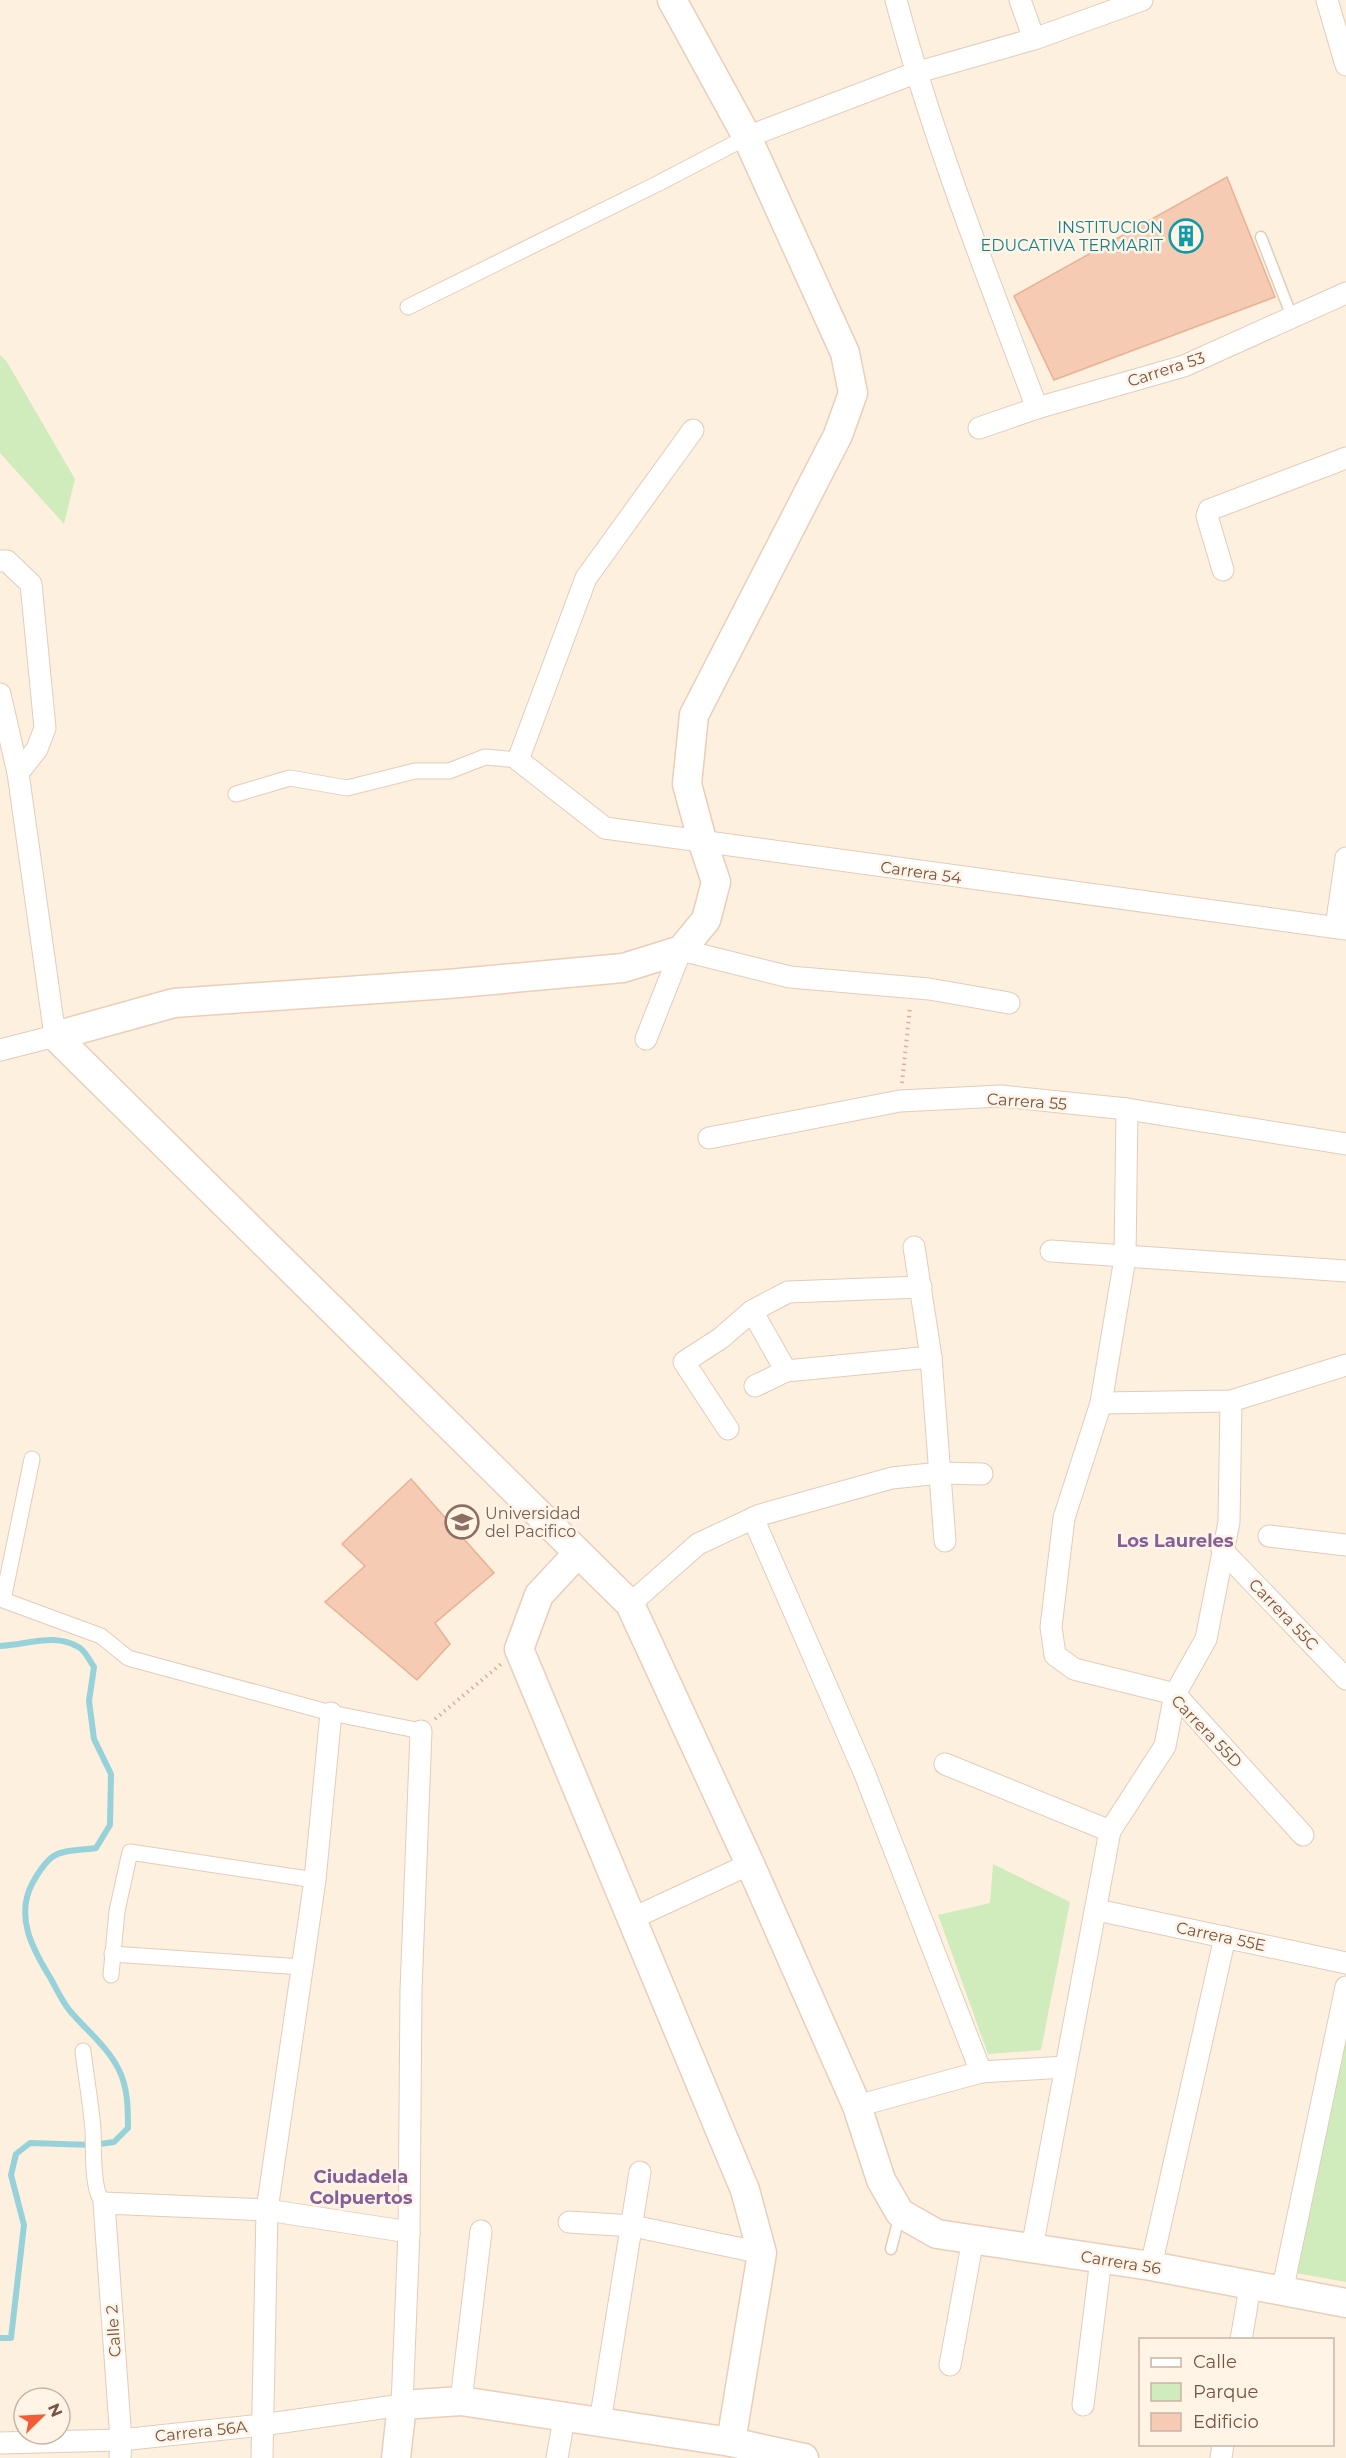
<svg xmlns="http://www.w3.org/2000/svg" width="1346" height="2458" viewBox="0 0 1346 2458" font-family="Montserrat,sans-serif">
<style>
.green{fill:#d1ecbc}
.lines{fill:none;stroke-linecap:round;stroke-linejoin:round}
.stream{stroke:#97d2db;stroke-width:6}
.building{fill:#f5ccb3;stroke:#e9b193;stroke-width:1.5}
.service-casing{stroke:#e2ccba;stroke-width:13}
.pedestrian-casing{stroke:#e2ccba;stroke-width:17}
.minor-casing{stroke:#e2ccba;stroke-width:23}
.secondary-casing{stroke:#eaceb9;stroke-width:31}
.path{stroke:#daaf97;stroke-width:4;stroke-dasharray:1.5 4.5;stroke-linecap:butt}
.service{stroke:#fff;stroke-width:10}
.pedestrian{stroke:#fff;stroke-width:15}
.minor{stroke:#fff;stroke-width:21}
.secondary{stroke:#fff;stroke-width:28}
.labels{text-anchor:middle;stroke-width:5;stroke-linejoin:round;paint-order:stroke}
.culture-label{font-size:16px;fill:#0d838f;stroke:#fff4e6;text-anchor:end}
.street-label{font-size:16px;fill:#755445;stroke:#fff4e6}
.education-label{font-size:16px;fill:#785e54;stroke:#fff4e6;text-anchor:start}
.neighbourhood-label{font-size:18px;font-weight:bold;fill:#845f99;stroke:#fff4e6}
</style>
<rect width="100%" height="100%" fill="#fef0de"/>
<g class="green">
<polygon points="0,355 7,362 75,479 64,524 0,453"/>
<polygon points="993,1864 1070,1902 1041,2050 988,2054 938,1915 990,1903"/>
<polygon points="1346,2029 1346,2282 1295,2273"/>
</g>
<g class="lines">
<path class="stream" d="M0,1646C27,1645 55,1632 80,1648C85,1651 90,1661 94,1667L89,1701L94,1739L111,1774L110,1825L96,1848C59,1853 53,1847 33,1882C14,1916 33,1950 51,1979C57,1990 62,2001 70,2011C86,2030 108,2047 119,2070C128,2088 128,2110 128,2128L114,2142L93,2145L30,2143L16,2154L11,2175L24,2225L11,2338H0"/>
</g>
<g class="building">
<polygon points="1227,177 1275,297 1054,380 1014,296"/>
<polygon points="411,1479 494,1573 435,1623 450,1644 417,1680 325,1602 365,1566 342,1544"/>
</g>
<g class="lines">
<g class="service-casing">
<g id="service">
<polyline points="1261,237 1292,317"/>
<polyline points="891,2249 900,2214"/>
</g>
</g>
<g class="pedestrian-casing">
<g id="pedestrian">
<polyline points="408,307 659,183 747,137"/>
<polyline points="236,794 290,778 347,788 415,771 449,771 485,757 518,760"/>
<polyline points="32,1459 3,1600 101,1636 128,1658 331,1713 421,1731"/>
<polyline points="112,1954 303,1967"/>
<polyline points="111,1975 117,1911 130,1852 315,1880"/>
<path d="M83,2051C86,2077 91,2104 93,2130C94,2148 91,2192 104,2203"/>
</g>
</g>
<g class="minor-casing">
<g id="minor">
<path d="M896,0C933,139 986,273 1037,408"/>
<polyline points="1020,0 1034,39"/>
<polyline points="1327,0 1346,65"/>
<polyline points="747,137 915,73 1034,39 1142,0"/>
<polyline points="979,428 1037,408 1184,366 1346,293"/>
<polyline points="693,430 586,578 518,760 605,828 1346,929"/>
<polyline points="0,561 7,561 31,584 45,728 37,749 18,773"/>
<polyline points="1223,570 1207,516 1209,510 1346,458"/>
<polyline points="0,694 18,773 55,1036 0,1050"/>
<polyline points="1336,927 1346,858"/>
<polyline points="646,1039 681,950 790,977 929,989 1009,1003"/>
<polyline points="1127,1109 1125,1258 1101,1403 1064,1518 1051,1627 1055,1655 1074,1669 1175,1694 1303,1835"/>
<polyline points="709,1138 900,1101 1001,1096 1127,1109 1346,1144"/>
<polyline points="914,1247 931,1357 945,1541"/>
<polyline points="1051,1251 1346,1271"/>
<polyline points="752,1311 786,1371"/>
<polyline points="755,1386 786,1371 931,1357"/>
<polyline points="1101,1403 1231,1401 1346,1365"/>
<polyline points="728,1429 684,1362 721,1338 752,1311 788,1292 921,1287"/>
<polyline points="753,1518 864,1772 981,2072"/>
<polyline points="1269,1536 1346,1545"/>
<polyline points="1222,1550 1346,1679"/>
<polyline points="630,1604 698,1544 760,1515 892,1478 940,1473 982,1474"/>
<polyline points="945,1764 1110,1831"/>
<polyline points="1097,1910 1346,1963"/>
<polyline points="631,1919 750,1864"/>
<polyline points="857,2106 981,2072 1065,2067"/>
<polyline points="569,2222 633,2226 762,2253"/>
<polyline points="1032,2248 1110,1831 1165,1746 1175,1694 1206,1639 1229,1522 1231,1401"/>
<polyline points="1151,2266 1225,1937"/>
<polyline points="1282,2292 1346,1987"/>
<polyline points="1241,2340 1250,2287"/>
<polyline points="950,2365 973,2239"/>
<polyline points="461,2401 481,2231"/>
<polyline points="1083,2405 1101,2259"/>
<polyline points="600,2422 640,2172"/>
<polyline points="0,2443 121,2440 262,2425 402,2405 409,2232 411,1990 421,1731"/>
<polyline points="120,2458 121,2440 104,2203 267,2210 409,2232"/>
<polyline points="262,2458 267,2210 315,1880 331,1713"/>
<polyline points="557,2458 564,2419"/>
<polyline points="1221,2458 1223,2444"/>
</g>
</g>
<g class="secondary-casing">
<g id="secondary">
<polyline points="672,0 747,137 845,353 853,393 838,435 694,715 687,784 702,840 716,882 706,920 681,950 623,968 448,984 174,1003 55,1036 630,1604 750,1864 857,2106 881,2180 900,2213 937,2234 1151,2266 1346,2303"/>
<polyline points="578,1553 539,1595 519,1649 745,2190 762,2253 731,2442"/>
<polyline points="396,2458 402,2405 461,2401 731,2442 804,2458"/>
</g>
</g>
<g class="path">
<polyline points="902,1083 910,1007"/>
<polyline points="435,1719 501,1664"/>
</g>
<use href="#service" class="service"/>
<use href="#pedestrian" class="pedestrian"/>
<use href="#minor" class="minor"/>
<use href="#secondary" class="secondary"/>
</g>
<defs>
<g id="building-ring" transform="scale(1.725)"><circle r="9.5" fill="#fff4e6" stroke="#0f9aa8" stroke-width="1.5"/><path d="M-4-6H4V6H1V3H-1V6H-4ZM-2.5-4.3h1.7v1.8h-1.7ZM.8-4.3h1.7v1.8H.8ZM-2.5-1h1.7V.8h-1.7ZM.8-1h1.7V.8H.8Z" fill="#0f9aa8"/></g>
<g id="university-ring" transform="scale(1.725)"><circle r="9.5" fill="#fff4e6" stroke="#8d6e63" stroke-width="1.5"/><path d="M0-5L7-2L0 1L-7-2ZM-4 1L0 2.5L4 1V4Q0 6-4 4Z" fill="#8d6e63"/></g>
</defs>
<g fill-rule="evenodd">
<use href="#building-ring" x="1186" y="236"/>
<use href="#university-ring" x="462" y="1522"/>
</g>
<g class="labels">
<g class="culture-label">
<text x="1163" y="233">INSTITUCION<tspan x="1163" dy="18">EDUCATIVA TERMARIT</tspan></text>
</g>
<g class="street-label">
<text transform="translate(1166 369) rotate(-18)" y="6">Carrera 53</text>
<text transform="translate(921 872) rotate(8)" y="6">Carrera 54</text>
<text transform="translate(1027 1101) rotate(4)" y="6">Carrera 55</text>
<text transform="translate(1284 1614) rotate(46)" y="6">Carrera 55C</text>
<text transform="translate(1207 1731) rotate(46)" y="6">Carrera 55D</text>
<text transform="translate(1221 1936) rotate(12)" y="6">Carrera 55E</text>
<text transform="translate(1121 2262) rotate(9)" y="6">Carrera 56</text>
<text transform="translate(113 2331) rotate(-94)" y="6">Calle 2</text>
<text transform="translate(201 2431) rotate(-6)" y="6">Carrera 56A</text>
</g>
<g class="education-label">
<text x="485" y="1519">Universidad<tspan x="485" dy="18">del Pacifico</tspan></text>
</g>
<g class="neighbourhood-label">
<text x="1175" y="1547">Los Laureles</text>
<text x="361" y="2183">Ciudadela<tspan x="361" dy="21">Colpuertos</tspan></text>
</g>
</g>
<rect x="1139" y="2338" width="195" height="108" fill="#fff4e6" stroke="#c8b4a6" stroke-width="1.5"/>
<rect x="1151" y="2358" width="30" height="9" fill="#ffffff" stroke="#c8b4a6" stroke-width="1.5"/>
<text x="1193" y="2368" font-size="18" fill="#755445">Calle</text>
<rect x="1151" y="2383" width="30" height="18" fill="#d1ecbc" stroke="#c8b4a6" stroke-width="1.5"/>
<text x="1193" y="2398" font-size="18" fill="#755445">Parque</text>
<rect x="1151" y="2413" width="30" height="18" fill="#f5ccb3" stroke="#c8b4a6" stroke-width="1.5"/>
<text x="1193" y="2428" font-size="18" fill="#755445">Edificio</text>
<g transform="translate(42 2416) rotate(66)"><circle r="28" fill="#fff4e6" stroke="#c8b4a6" stroke-width="1.5"/>
<path d="M0-4.5L10 22L0 15L-10 22Z" fill="#f25c39"/>
<text y="-9" font-size="16" font-weight="bold" text-anchor="middle" fill="#755445">N</text>
</g>
</svg>
